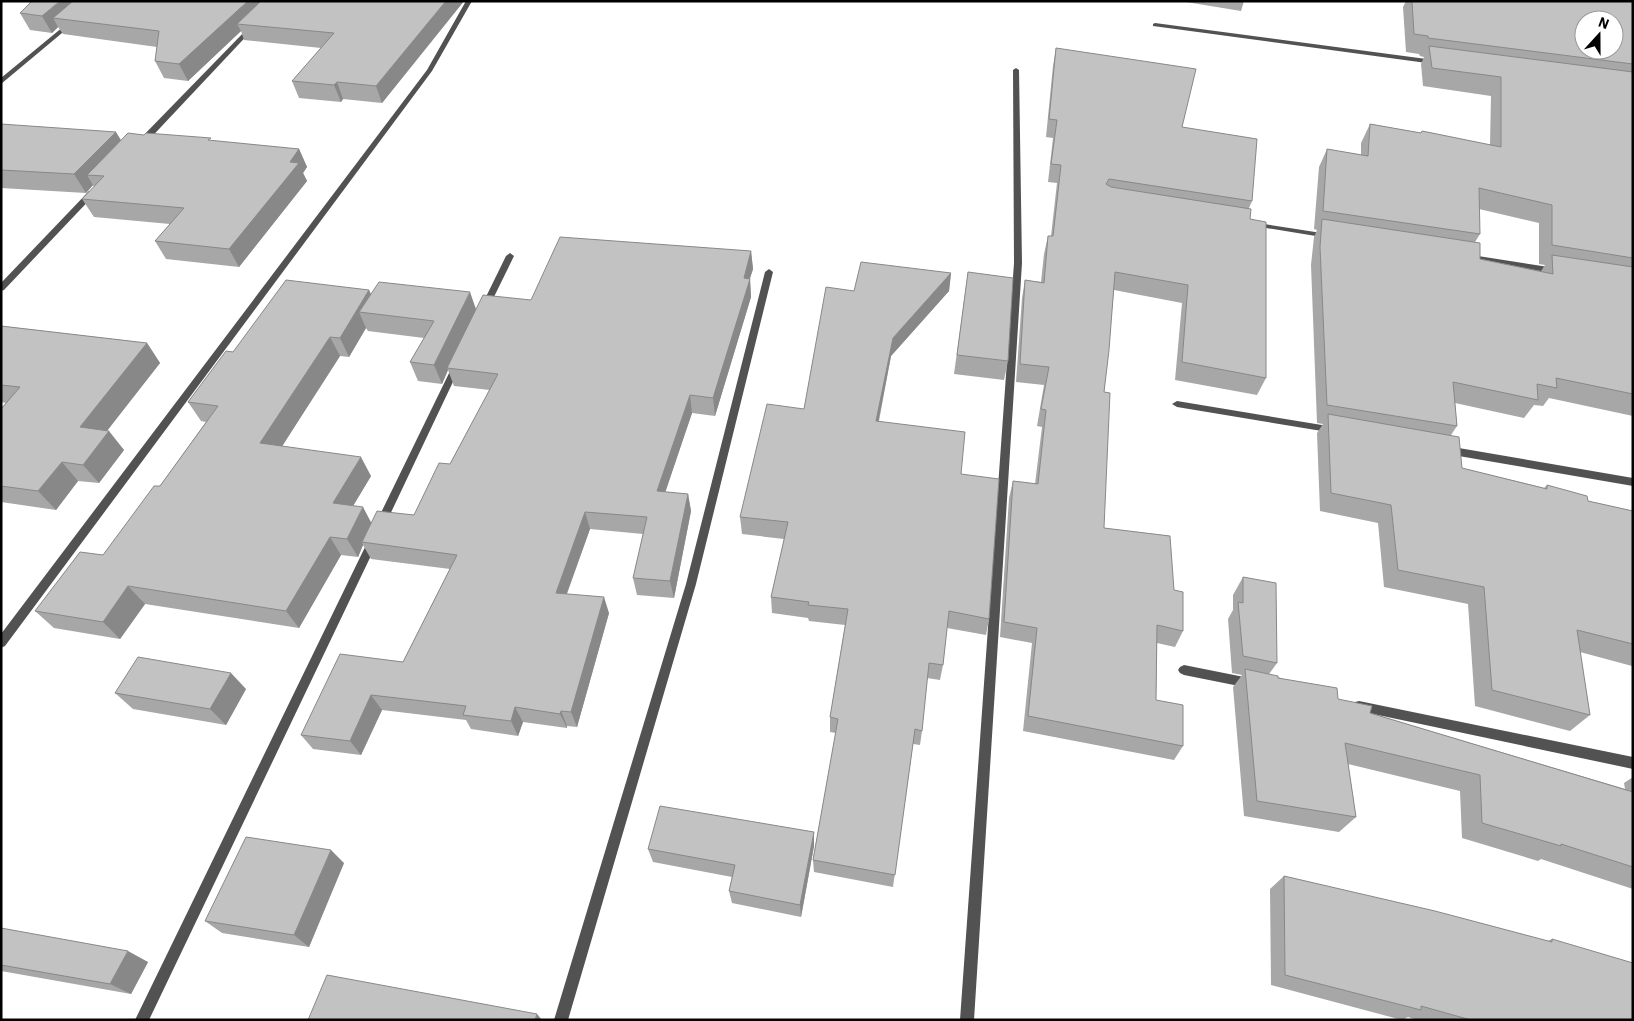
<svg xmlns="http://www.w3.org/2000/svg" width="1634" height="1021" viewBox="0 0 1634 1021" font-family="'IBM Plex Sans',sans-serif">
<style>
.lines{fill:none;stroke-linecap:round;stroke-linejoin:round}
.street{fill:#525252;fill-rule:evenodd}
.wall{fill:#a7a7a7;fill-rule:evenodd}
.shaded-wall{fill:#888}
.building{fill:#c2c2c2;stroke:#888;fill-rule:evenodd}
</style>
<rect width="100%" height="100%" fill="#fff"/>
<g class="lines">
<g class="street">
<polygon points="466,1 472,1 432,71 5,646 1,648 1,634 427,70"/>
<polygon points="69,22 74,23 1,84 1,78"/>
<polygon points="1155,23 1434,60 1437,62 1434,64 1153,26 1153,24"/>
<polygon points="250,26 255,27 144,145 138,145 138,141"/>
<polygon points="1016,68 1019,70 1022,263 974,1020 960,1020 1014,263 1013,70"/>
<polygon points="89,191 92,191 96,193 4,290 1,291 1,283"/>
<polygon points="1251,222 1328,234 1332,236 1328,238 1254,226 1251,226"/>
<polygon points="510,253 514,256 489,307 488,309 482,309 481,307 506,256"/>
<polygon points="1478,256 1555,268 1559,271 1555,274 1475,261 1474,259"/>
<polygon points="769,269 773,272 696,584 568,1020 554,1020 686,584 765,272"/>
<polygon points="457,362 461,365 386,523 385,526 377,526 376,523 453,365"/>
<polygon points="1177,401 1334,427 1339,430 1334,433 1177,407 1172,404"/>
<polygon points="1447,446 1633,478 1633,486 1447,454 1442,450"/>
<polygon points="373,537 377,538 378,541 149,1020 135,1020 368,541 369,538"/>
<polygon points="1184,665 1249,678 1253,679 1255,683 1253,687 1249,688 1184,675 1180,673 1178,670 1180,667"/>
<polygon points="1359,701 1633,757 1633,769 1359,711 1355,710 1353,706 1355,702"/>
</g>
</g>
<g class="wall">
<polygon points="464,1 382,103 343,99 341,102 299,98 292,81 321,48 244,40 241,31 188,81 164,78 155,61 157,47 63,34 58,27 52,33 30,30 20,13"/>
<polygon points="1180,1 1244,1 1241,11"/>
<path d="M1406,1H1633V416L1549,398L1543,406L1534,405L1524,418L1455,403L1457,426L1451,435L1462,468L1544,488L1547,485L1588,501L1633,511V668L1632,666L1580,652L1590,715L1570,731L1475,706L1468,604L1384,587L1378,523L1320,511L1317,433L1323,424L1317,423L1311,265L1314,237L1317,230L1314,229L1319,167L1327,149L1361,155V143L1370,124L1421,133L1422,131L1490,145L1491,96L1423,86L1421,64L1424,57L1420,56L1419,54L1406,52L1403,7ZM1479,209L1539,223V264L1545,265L1541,271L1480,259L1475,242L1480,234Z"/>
<polygon points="1056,48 1182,127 1252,201 1249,208 1266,378 1257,395 1175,380 1182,303 1114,290 1104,392 1104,528 1174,590 1183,631 1175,647 1157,643 1156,700 1183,746 1174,760 1023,731 1032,643 1000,637 1009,498 1013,481 1035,484 1042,427 1037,426 1044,385 1016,382 1022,298 1025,280 1041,282 1044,254 1048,236 1051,236 1057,183 1048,182 1053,138 1046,137 1053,66"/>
<polygon points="1,124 121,141 212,141 299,149 307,167 303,173 307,181 239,267 166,259 155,241 170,224 94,217 82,199 94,187 93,185 86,193 1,188"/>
<path d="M751,251L753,269L750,279L751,297L715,416L692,413L665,492L688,494L691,511L674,598L637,595L633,578L643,534L590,529L567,594L609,613L577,727L567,726V728L523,722L518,736L471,729L466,720L382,710L361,755L313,749L301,735L403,662L450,569L371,559L363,545L358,557L341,555L299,628L145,604L120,639L54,628L35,611L103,555L160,486L206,422L201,421L188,402L233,352L369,290L371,294L476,309L531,300ZM366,328L368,331L424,338L410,362L418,381L442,384L448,370L454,386L490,390L450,464L414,515L371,523L353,506L371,476L282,446L340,356L349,357Z"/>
<polygon points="968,272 1008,361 1004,380 954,374"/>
<polygon points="951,273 949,291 891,356 879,421 961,474 989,619 986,635 947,628 943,665 940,680 927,678 922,731 920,745 913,744 893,887 814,872 813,860 836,733 830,732 830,717 845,625 809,621 808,618 772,613 771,597 784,539 742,534 740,517 804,409 854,291"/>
<polygon points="1,326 147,343 160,363 107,431 124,450 99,483 78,481 56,510 1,502 1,409 6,403 1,402"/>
<polygon points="1243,577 1277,663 1269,674 1338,699 1370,713 1625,789 1624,783 1633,777 1633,889 1541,859 1538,861 1462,838 1460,791 1348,764 1356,817 1339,832 1244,816 1233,687 1242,675 1232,673 1228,619 1233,610 1233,595"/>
<polygon points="246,689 226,725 133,709 115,693"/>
<polygon points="814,832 814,846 801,917 732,903 729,891 732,877 653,862 648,849"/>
<polygon points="344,863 309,947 222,933 205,921"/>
<polygon points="1284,876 1548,941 1552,939 1633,1020 1417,1020 1408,1017 1402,1020 1271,985 1270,889"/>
<polygon points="1,928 148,962 131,994 1,971"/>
</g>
<g class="shaded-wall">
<polygon points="60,1 89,1 53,18 58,27 52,33 42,16"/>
<polygon points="248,1 273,1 237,24 241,31 188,81 179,64"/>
<polygon points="446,1 464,1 382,103 376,86"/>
<polygon points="337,82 343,99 341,102 334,85"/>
<polygon points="116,132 127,150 87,175 93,185 86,193 74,174"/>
<polygon points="299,149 307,167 303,173 307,181 239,267 229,249"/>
<polygon points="751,251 753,269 749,280 750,279 751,297 715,416 713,398 744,278"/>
<polygon points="951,273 949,291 891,356 875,438 876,421 893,338"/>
<polygon points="369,290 377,309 359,312 366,328 349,357 340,338"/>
<polygon points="470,292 477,312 447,368 448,370 442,384 434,365"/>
<polygon points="330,337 340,356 272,462 260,443"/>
<polygon points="147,343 160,363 95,446 80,427"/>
<polygon points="690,395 692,413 660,508 657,491"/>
<polygon points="109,431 124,450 99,483 83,465"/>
<polygon points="361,457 371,476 344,521 333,503"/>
<polygon points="62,462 78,481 56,510 38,491"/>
<polygon points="688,494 691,511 674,598 670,581"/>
<polygon points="363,507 373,526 362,542 363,545 358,557 347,539"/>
<polygon points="585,512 590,529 561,609 556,593"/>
<polygon points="330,537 341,555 299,628 286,611"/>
<polygon points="128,586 145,604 120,639 103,622"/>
<polygon points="604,597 609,613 577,727 571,712"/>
<polygon points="231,673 246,689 226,725 210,709"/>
<polygon points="371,695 382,710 361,755 350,741"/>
<polygon points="515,707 523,722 518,736 511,721"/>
<polygon points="561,711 567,726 567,728 560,714"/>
<polygon points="814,832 814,846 801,917 800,905"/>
<polygon points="331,850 344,863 309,947 294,935"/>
<polygon points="128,951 148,962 131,994 110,984"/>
<polygon points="537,1014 542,1020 535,1020"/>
</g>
<g class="building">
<polygon points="32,1 60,1 42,16 20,13"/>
<polygon points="73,1 248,1 179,64 155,61 159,31 53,18"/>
<polygon points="261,1 446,1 376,86 337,82 334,85 292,81 334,33 237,24"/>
<path d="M1412,1H1633V64L1428,38V36L1414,34ZM1584,20H1614V50H1584Z"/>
<polygon points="1429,46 1633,72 1633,258 1552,245 1552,205 1479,188 1480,234 1323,211 1327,149 1368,156 1370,124 1421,133 1422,131 1501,147 1501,77 1432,68"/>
<polygon points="1056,48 1196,69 1182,127 1257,139 1252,201 1109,179 1106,184 1111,187 1251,209 1250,219 1266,222 1266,378 1182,362 1188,285 1115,272 1109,350 1104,392 1110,393 1104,528 1170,536 1174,590 1183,592 1183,631 1157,625 1156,700 1183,705 1183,746 1028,716 1037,628 1004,622 1013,481 1038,484 1046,410 1041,409 1049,367 1020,364 1025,280 1044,283 1048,236 1053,236 1061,165 1051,164 1057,120 1049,119"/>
<polygon points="1,124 116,132 74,174 1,170"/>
<polygon points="128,133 144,135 146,133 211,138 208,140 299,149 290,162 299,163 229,249 155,241 184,208 82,199 104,176 87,175"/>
<polygon points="1322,219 1480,243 1480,259 1553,274 1552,255 1633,267 1633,394 1556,378 1557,388 1537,384 1538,400 1453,382 1457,426 1327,405 1320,247"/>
<polygon points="560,237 751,251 744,278 750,279 713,398 690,395 657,491 688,494 670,581 633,578 647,517 585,512 556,593 604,597 571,712 561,711 560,714 515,707 511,721 463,715 466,706 371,695 350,741 301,735 340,654 403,662 457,555 362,542 377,511 414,515 439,463 450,464 498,374 447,368 483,295 531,300"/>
<polygon points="861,262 951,273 893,338 876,421 965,432 961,474 999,479 989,619 949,611 943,665 929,663 922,731 915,729 895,875 813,860 838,719 830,717 848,609 808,605 809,602 771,597 788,522 740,517 767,404 804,409 826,287 854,291"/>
<polygon points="968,272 1013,278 1008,361 957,355"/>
<polygon points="286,280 369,290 340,338 330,337 260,443 361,457 333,503 363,507 347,539 330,537 286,611 128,586 103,622 35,611 80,552 103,555 154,486 160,486 218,406 188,402 226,351 233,352"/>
<polygon points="379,282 470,292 434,365 410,362 434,321 359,312"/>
<polygon points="1,326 147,343 80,427 109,431 83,465 62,462 38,491 1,486 1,409 20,387 1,385"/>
<polygon points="1328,414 1459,437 1462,468 1547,489 1547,485 1587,496 1588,501 1633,511 1633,644 1577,630 1590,715 1492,690 1484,587 1398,570 1391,505 1331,493"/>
<polygon points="1243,577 1276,583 1277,663 1243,656 1238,602 1243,603"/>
<polygon points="138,657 231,673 210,709 115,693"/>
<polygon points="1245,669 1278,676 1278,678 1337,688 1338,699 1372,706 1370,713 1633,792 1633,867 1561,844 1561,846 1482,823 1480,775 1345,743 1356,817 1257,801"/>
<polygon points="660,806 814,832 800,905 729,891 735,865 648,849"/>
<polygon points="246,837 331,850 294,935 205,921"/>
<polygon points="1284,876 1435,911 1552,942 1552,939 1633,963 1633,1020 1471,1020 1421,1006 1421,1010 1285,975"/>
<polygon points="1,928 128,951 110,984 1,965"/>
<polygon points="327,975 537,1014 535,1020 308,1020"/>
</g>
<rect width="1634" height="1021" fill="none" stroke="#000000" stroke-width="5"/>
<g transform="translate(1599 35) rotate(21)"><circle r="24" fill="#ffffff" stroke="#999999"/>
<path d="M0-4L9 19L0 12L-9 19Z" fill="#000000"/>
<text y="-8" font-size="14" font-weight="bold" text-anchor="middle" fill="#000000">N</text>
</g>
</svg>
